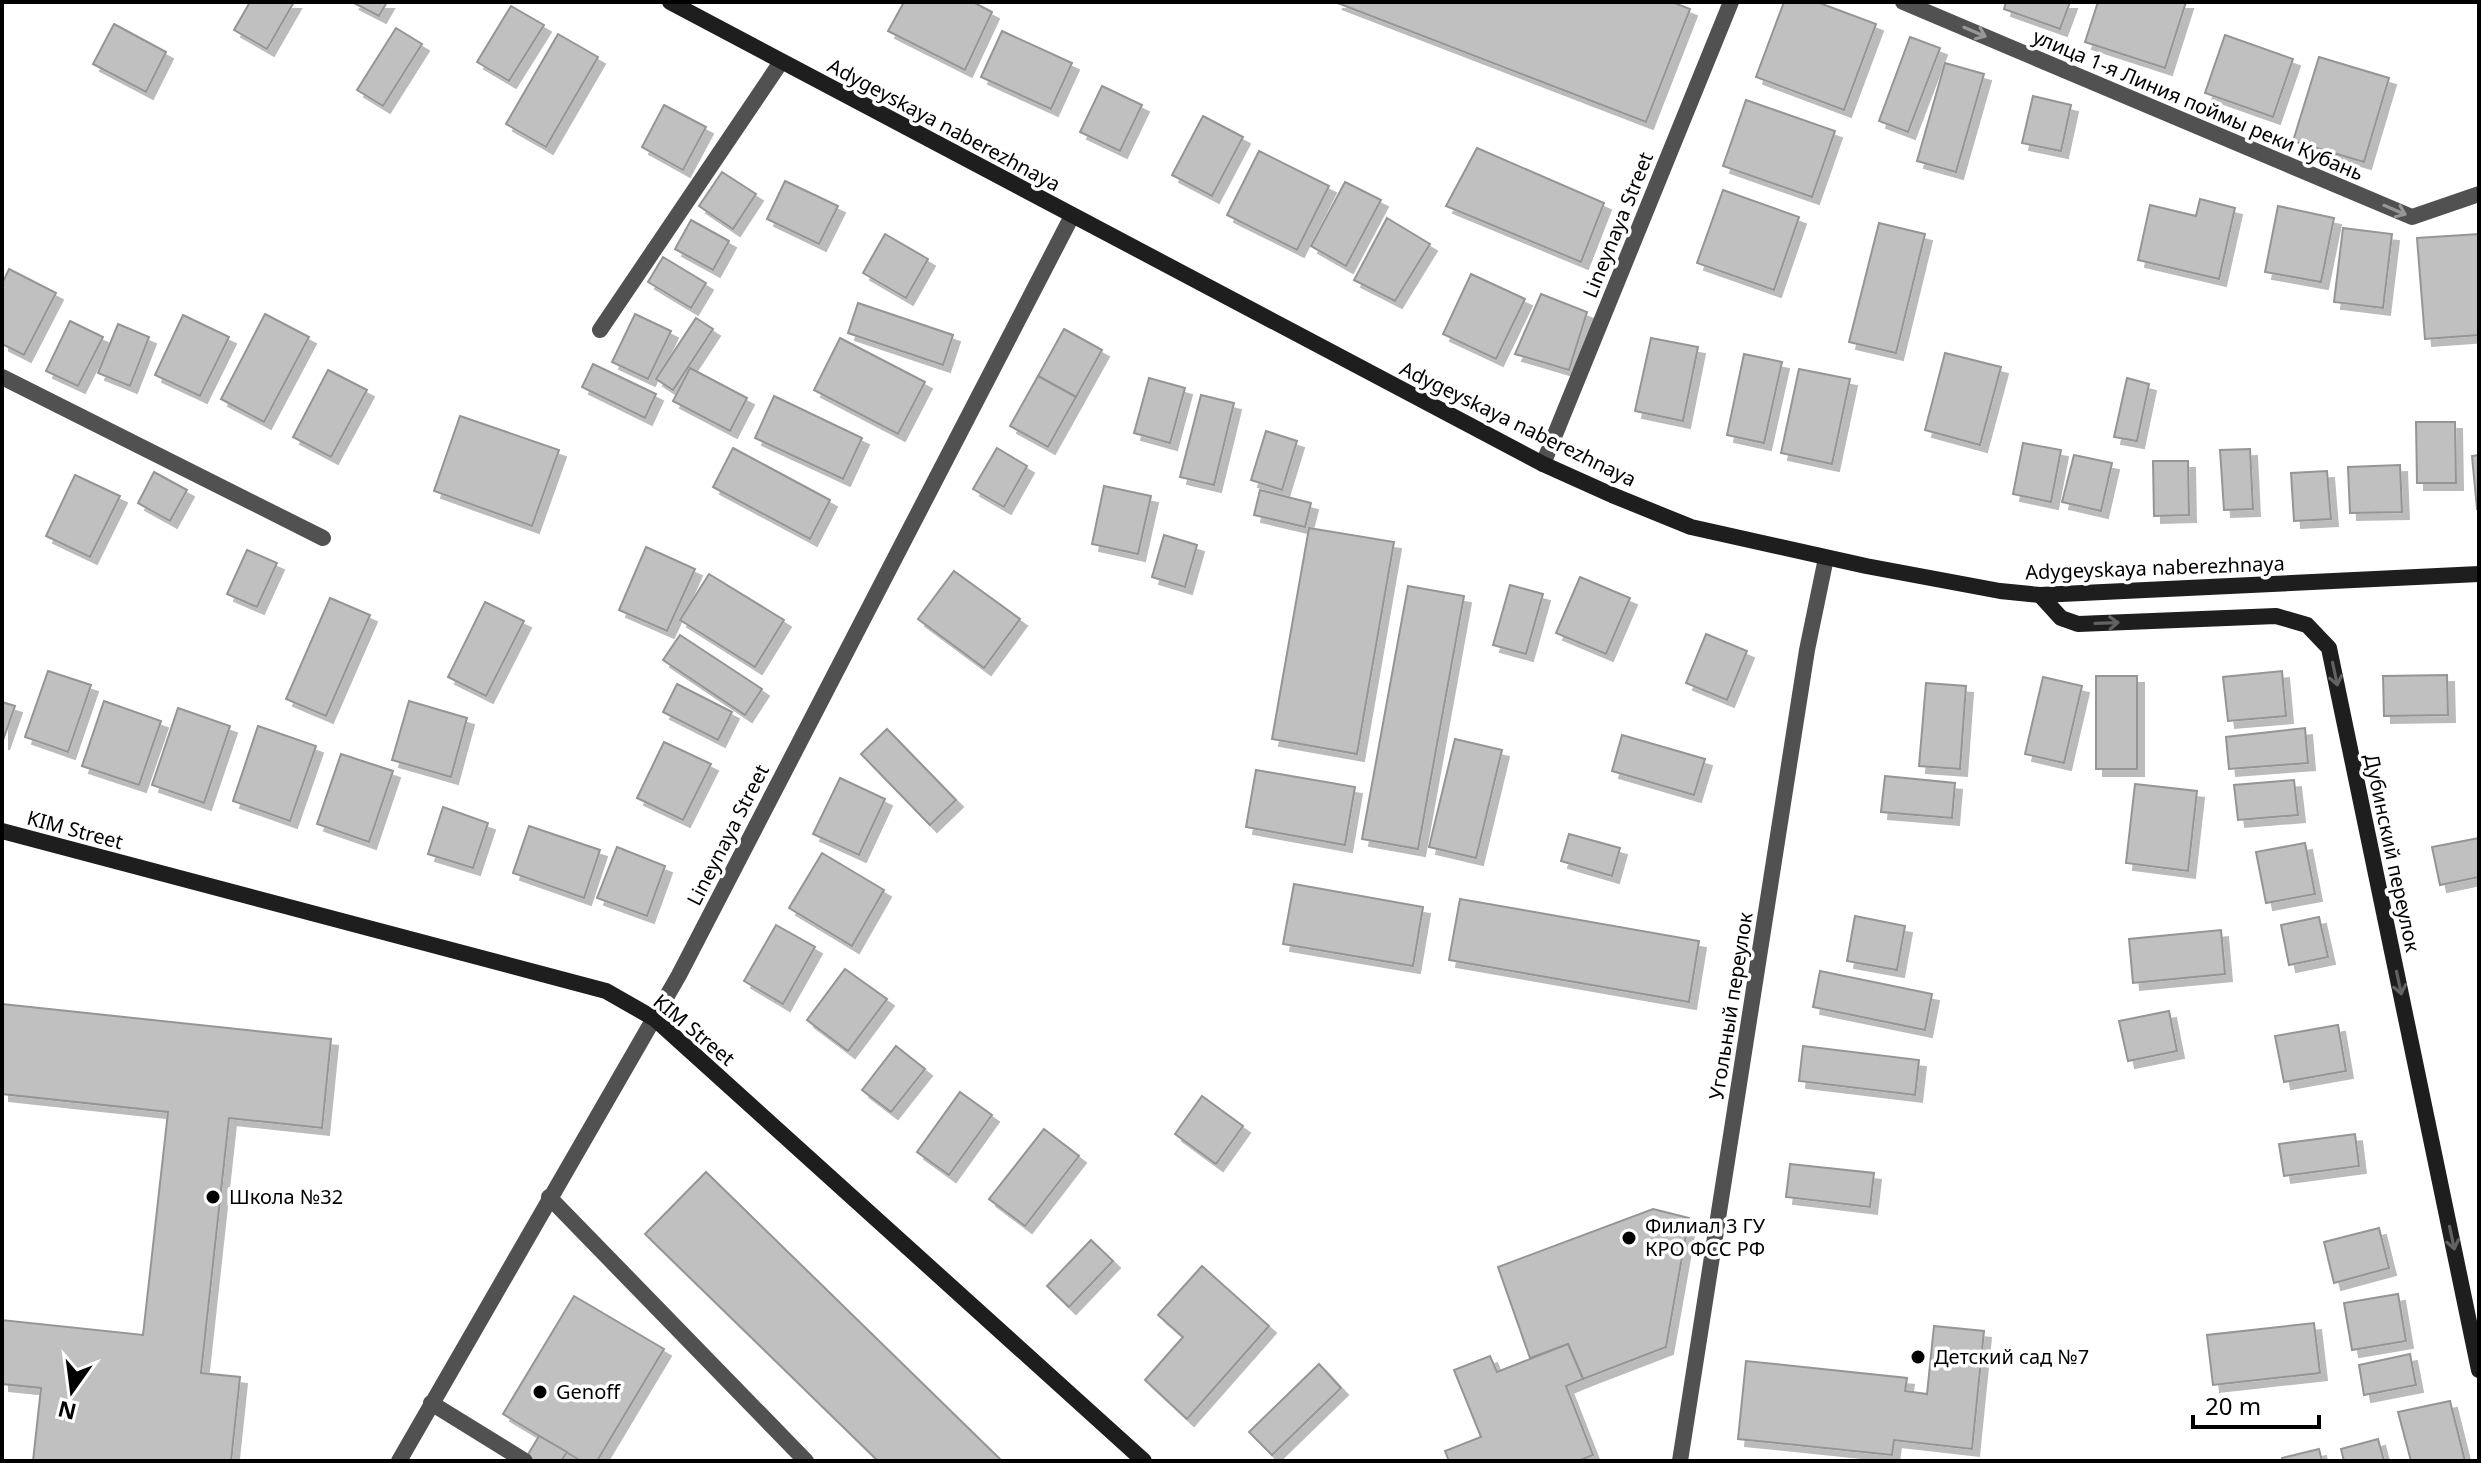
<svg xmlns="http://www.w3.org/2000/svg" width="2481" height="1463" viewBox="0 0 2481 1463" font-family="'Noto Sans',sans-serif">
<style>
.building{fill:#c0c0c0;stroke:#959595;stroke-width:2;filter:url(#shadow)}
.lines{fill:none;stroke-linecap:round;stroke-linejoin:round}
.lane{stroke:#515151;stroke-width:16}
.street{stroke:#515151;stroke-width:16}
.secondary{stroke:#1e1e1e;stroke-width:16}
.oneway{stroke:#979797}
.oneway2{stroke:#626262}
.poi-dot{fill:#000;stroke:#fff;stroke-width:3}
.labels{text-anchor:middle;stroke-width:7;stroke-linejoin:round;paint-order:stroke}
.street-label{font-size:20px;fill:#000;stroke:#fff}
.poi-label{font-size:20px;fill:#000;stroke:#fff;text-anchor:start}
</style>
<defs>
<filter id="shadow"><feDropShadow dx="7" dy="7" stdDeviation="0" flood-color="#0004"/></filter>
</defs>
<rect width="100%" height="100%" fill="#fff"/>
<g class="building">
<polygon points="250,2 294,2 267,49 234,30"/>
<polygon points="352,2 387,2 379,16"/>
<polygon points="904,2 973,2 992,12 965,70 888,31"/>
<polygon points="1335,2 1672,2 1690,9 1646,122"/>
<polygon points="1784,2 1817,2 1876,24 1844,110 1756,77"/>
<polygon points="2006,2 2070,2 2060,29 2004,9"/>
<polygon points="2098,2 2186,2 2165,68 2085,42"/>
<polygon points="511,6 544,25 509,81 477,62"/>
<polygon points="114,24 166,52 146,92 93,64"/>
<polygon points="396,28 422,44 383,106 357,90"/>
<polygon points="1002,31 1072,63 1051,109 981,77"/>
<polygon points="558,34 598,57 546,147 506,124"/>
<polygon points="2225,35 2293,59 2273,117 2205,93"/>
<polygon points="1910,37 1940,48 1908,132 1879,121"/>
<polygon points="2319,57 2389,78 2364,162 2293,141"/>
<polygon points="1945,63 1984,74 1956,172 1917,161"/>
<polygon points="1102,86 1142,105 1120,151 1080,132"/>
<polygon points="2033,96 2071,105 2061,151 2022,143"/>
<polygon points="1746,100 1835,131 1812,197 1723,166"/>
<polygon points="664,105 706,127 683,170 642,147"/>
<polygon points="1203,116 1243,137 1212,196 1172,175"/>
<polygon points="1477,148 1604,203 1581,262 1446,206"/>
<polygon points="1259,151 1329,186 1297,250 1227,215"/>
<polygon points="722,172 756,194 733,229 699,206"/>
<polygon points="785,181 838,206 819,244 767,219"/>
<polygon points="1345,182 1381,200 1346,266 1311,246"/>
<polygon points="1723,190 1799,217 1774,290 1697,263"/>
<polygon points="2200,199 2235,208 2219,279 2138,260 2150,205 2196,216"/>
<polygon points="2278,206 2334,218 2321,282 2265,272"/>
<polygon points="1387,218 1430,244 1395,301 1354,280"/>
<polygon points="691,220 729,241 713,270 675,249"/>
<polygon points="1879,223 1925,234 1896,353 1849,342"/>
<polygon points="2343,228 2392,234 2383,308 2334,302"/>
<polygon points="885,234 928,259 906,298 863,273"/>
<polygon points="2479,234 2479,335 2425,339 2417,238"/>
<polygon points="663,257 706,283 691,308 648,282"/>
<polygon points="9,269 56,293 24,355 2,344 2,284"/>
<polygon points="1471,274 1525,299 1496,359 1443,334"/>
<polygon points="1541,294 1587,312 1569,370 1515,354"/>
<polygon points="858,303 953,335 943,365 848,333"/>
<polygon points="265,314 309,337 264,422 221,399"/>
<polygon points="635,314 671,331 648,379 612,362"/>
<polygon points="183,315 229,337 200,396 155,375"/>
<polygon points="696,318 713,329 673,390 656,379"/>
<polygon points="70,321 103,337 78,386 46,371"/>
<polygon points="118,324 149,337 130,386 98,373"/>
<polygon points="1064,329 1102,350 1076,397 1038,376"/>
<polygon points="840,338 925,382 898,434 814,390"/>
<polygon points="1651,338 1698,347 1683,421 1635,411"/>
<polygon points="1945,353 2001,367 1980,445 1925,430"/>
<polygon points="1744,354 1782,362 1764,443 1727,435"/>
<polygon points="593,364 656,394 645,418 582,387"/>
<polygon points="690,368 747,398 730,431 673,401"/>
<polygon points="1799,369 1850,379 1832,464 1781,453"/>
<polygon points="328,370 367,390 331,457 293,437"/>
<polygon points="1038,376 1076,397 1048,447 1010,426"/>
<polygon points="1149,378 1185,388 1170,443 1134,433"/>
<polygon points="2127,378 2149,384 2137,441 2114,437"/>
<polygon points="1201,395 1234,403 1214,485 1180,477"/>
<polygon points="774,396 862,438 843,479 755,438"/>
<polygon points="460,416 559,450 532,526 434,491"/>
<polygon points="2416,422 2455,422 2456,483 2417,483"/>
<polygon points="1266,431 1297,441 1282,490 1251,480"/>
<polygon points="2023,443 2061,450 2051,502 2013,494"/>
<polygon points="733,448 830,500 810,539 713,487"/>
<polygon points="997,448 1027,466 1004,507 973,489"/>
<polygon points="2250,449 2253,509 2224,510 2220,450"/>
<polygon points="2074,455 2112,463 2101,511 2062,502"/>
<polygon points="2479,455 2479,509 2477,509 2472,456"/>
<polygon points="2153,461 2188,461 2189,515 2154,516"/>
<polygon points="2400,465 2402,512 2350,513 2348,467"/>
<polygon points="2327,471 2331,519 2294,521 2291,473"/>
<polygon points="154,472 187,490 170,521 138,503"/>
<polygon points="75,475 120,496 90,557 46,536"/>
<polygon points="1104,486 1151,496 1138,554 1092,544"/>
<polygon points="1260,490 1311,503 1305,527 1254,515"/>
<polygon points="1309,528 1394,542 1357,754 1272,739"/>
<polygon points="1164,535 1197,545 1185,587 1152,577"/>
<polygon points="646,547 695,569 667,631 619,610"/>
<polygon points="247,550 277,563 257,607 227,594"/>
<polygon points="954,571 1020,619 984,668 918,619"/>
<polygon points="709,574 784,620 755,667 680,620"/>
<polygon points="1580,577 1630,598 1606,654 1556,633"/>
<polygon points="1510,585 1543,594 1526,654 1493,645"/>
<polygon points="1408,586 1464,596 1418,849 1362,839"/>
<polygon points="330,598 370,615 326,716 286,699"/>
<polygon points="485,602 524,621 486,696 448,677"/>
<polygon points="1706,634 1747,651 1727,700 1686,683"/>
<polygon points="680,635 762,689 745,715 663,660"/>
<polygon points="48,671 91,685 68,752 25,737"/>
<polygon points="2282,671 2286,716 2228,721 2223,677"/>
<polygon points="2447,675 2448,715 2384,716 2383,676"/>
<rect x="2096" y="676" width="41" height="93"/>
<polygon points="2043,677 2082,686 2064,763 2025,754"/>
<polygon points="1926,683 1966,686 1960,769 1919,766"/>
<polygon points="677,684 732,712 718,740 663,712"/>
<polygon points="104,701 161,721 139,785 82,766"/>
<polygon points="409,701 467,718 451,777 392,760"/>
<polygon points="2,702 15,706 2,743"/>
<polygon points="178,708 230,726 204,803 152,785"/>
<polygon points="258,726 316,746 290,821 233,801"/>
<polygon points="2305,728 2308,763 2229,769 2226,737"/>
<polygon points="887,729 956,800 930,825 861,754"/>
<polygon points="1622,735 1705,759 1694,795 1612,771"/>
<polygon points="1455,739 1502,750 1476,858 1429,847"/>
<polygon points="664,742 711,764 683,820 637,798"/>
<polygon points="341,754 393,771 369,842 317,824"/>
<polygon points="1256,770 1355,787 1345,845 1246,827"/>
<polygon points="1885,776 1955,783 1952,818 1881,812"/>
<polygon points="840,778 885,799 859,855 813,834"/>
<polygon points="2294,780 2298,815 2238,820 2234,785"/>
<polygon points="2135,784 2197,791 2188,871 2126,863"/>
<polygon points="443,807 488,823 473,868 428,854"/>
<polygon points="529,826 600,850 584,898 513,873"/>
<polygon points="1569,834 1620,848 1612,876 1561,861"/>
<polygon points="2479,838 2479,877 2440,885 2432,847"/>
<polygon points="2305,843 2315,894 2266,903 2256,852"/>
<polygon points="617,847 665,866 647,916 597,898"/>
<polygon points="822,853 884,890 852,946 789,908"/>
<polygon points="1294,884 1423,907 1413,966 1283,944"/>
<polygon points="1460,899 1699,941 1689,1002 1449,960"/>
<polygon points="1855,916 1905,926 1897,970 1847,961"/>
<polygon points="2319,917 2328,957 2289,965 2281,925"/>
<polygon points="776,925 815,947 783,1004 744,981"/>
<polygon points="2221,930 2225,974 2133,983 2129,939"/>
<polygon points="845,969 887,999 848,1051 807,1020"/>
<polygon points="1820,971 1932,994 1925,1030 1813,1007"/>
<polygon points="2,1004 331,1039 322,1128 229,1118 201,1373 240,1377 231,1461 33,1461 41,1388 2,1384 2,1320 143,1335 168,1112 2,1094"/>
<polygon points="2169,1011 2177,1051 2128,1061 2119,1021"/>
<polygon points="2338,1025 2346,1071 2284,1082 2275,1036"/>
<polygon points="896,1046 925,1069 891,1112 862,1090"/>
<polygon points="1803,1046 1919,1060 1915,1095 1799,1081"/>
<polygon points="960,1092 992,1115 949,1175 917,1152"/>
<polygon points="1202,1096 1243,1126 1216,1164 1175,1134"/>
<polygon points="1044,1129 1079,1156 1025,1226 989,1199"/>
<polygon points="2355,1134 2359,1166 2284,1176 2279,1144"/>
<polygon points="1790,1164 1874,1173 1870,1207 1786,1197"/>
<polygon points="706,1172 1002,1461 878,1461 645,1234"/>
<polygon points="1653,1209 1689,1218 1666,1347 1583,1379 1568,1344 1530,1358 1498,1267"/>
<polygon points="2379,1228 2389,1268 2334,1283 2324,1242"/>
<polygon points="1091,1240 1113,1261 1069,1307 1047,1286"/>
<polygon points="1202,1266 1269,1326 1187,1419 1145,1380 1183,1337 1158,1315"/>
<polygon points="2398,1294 2406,1341 2352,1350 2344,1303"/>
<polygon points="574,1296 664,1349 597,1461 581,1461 503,1414"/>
<polygon points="2314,1323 2320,1373 2213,1385 2207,1335"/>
<polygon points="1934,1326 1984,1331 1972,1449 1894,1440 1892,1455 1738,1439 1746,1361 1907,1378 1905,1391 1927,1394"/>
<polygon points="1568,1344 1583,1379 1566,1386 1593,1455 1578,1461 1449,1461 1445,1451 1481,1437 1454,1370 1490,1356 1497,1372"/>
<polygon points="2410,1354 2416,1385 2364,1395 2359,1365"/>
<polygon points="1319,1364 1341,1388 1272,1455 1249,1432"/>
<polygon points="2450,1401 2465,1461 2411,1461 2398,1412"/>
<polygon points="539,1436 567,1452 561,1461 524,1461"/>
<polygon points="2378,1439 2384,1461 2344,1461 2341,1449"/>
<polygon points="2319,1449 2322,1461 2283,1461 2282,1458"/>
</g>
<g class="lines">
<g class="lane">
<polyline points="600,330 781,62"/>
<polyline points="2,377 323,538"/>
<polyline points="549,1197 806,1461"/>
<polyline points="431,1403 525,1461"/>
</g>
<g class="street">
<polyline points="1903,2 2412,217 2479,194"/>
<polyline points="1543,464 1731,2"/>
<polyline points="399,1461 679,975 1072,216"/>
<polyline points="1680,1461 1807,650 1826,558"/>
</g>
<g class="secondary">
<polyline points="670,2 1543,464 1612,495 1691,527 1866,566 2000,591 2040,595 2479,574"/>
<polyline points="2040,595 2061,618 2078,624 2276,616 2307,625 2329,648 2479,1370"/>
<polyline points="2,831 606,991 655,1019 1144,1461"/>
</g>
</g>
<defs><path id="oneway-shaft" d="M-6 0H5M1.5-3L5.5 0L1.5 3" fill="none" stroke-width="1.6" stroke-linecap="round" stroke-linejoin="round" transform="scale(2)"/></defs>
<g class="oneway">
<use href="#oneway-shaft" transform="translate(1975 32) rotate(23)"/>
<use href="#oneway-shaft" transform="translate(2395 210) rotate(23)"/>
</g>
<g class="oneway2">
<use href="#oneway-shaft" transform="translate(2107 623) rotate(-2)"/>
<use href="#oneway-shaft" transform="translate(2335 674) rotate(78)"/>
<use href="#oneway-shaft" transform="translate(2399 983) rotate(78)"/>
<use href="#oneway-shaft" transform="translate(2452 1238) rotate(78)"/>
</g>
<g class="poi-dot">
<circle cx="213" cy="1197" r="8"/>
<circle cx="1629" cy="1238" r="8"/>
<circle cx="1918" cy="1357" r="8"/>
<circle cx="540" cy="1392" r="8"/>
</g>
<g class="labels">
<g class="street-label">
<text transform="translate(2198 105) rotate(23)" y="7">улица 1-я Линия поймы реки Кубань</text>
<text transform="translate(944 125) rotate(28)" y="7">Adygeyskaya naberezhnaya</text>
<text transform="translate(1618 225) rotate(-68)" y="7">Lineynaya Street</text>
<text transform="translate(1518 424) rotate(26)" y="7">Adygeyskaya naberezhnaya</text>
<text transform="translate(2155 568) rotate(-2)" y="7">Adygeyskaya naberezhnaya</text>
<text transform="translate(75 830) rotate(15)" y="7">KIM Street</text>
<text transform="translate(728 835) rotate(-63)" y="7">Lineynaya Street</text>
<text transform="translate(2392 853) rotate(78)" y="7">Дубинский переулок</text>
<text transform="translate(1731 1006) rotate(-81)" y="7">Угольный переулок</text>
<text transform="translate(694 1030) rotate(40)" y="7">KIM Street</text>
</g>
<g class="poi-label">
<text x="229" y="1204">Школа №32</text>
<text x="1645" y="1233">Филиал 3 ГУ<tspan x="1645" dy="23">КРО ФСС РФ</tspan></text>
<text x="1934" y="1364">Детский сад №7</text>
<text x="556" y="1399">Genoff</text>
</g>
</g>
<rect width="2481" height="1463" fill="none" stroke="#000000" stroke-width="8"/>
<g transform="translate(72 1391) rotate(194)" stroke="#ffffff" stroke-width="6" paint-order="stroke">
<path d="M0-6L14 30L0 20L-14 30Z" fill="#000000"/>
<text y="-12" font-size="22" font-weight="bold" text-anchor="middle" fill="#000000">N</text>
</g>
<path d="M2193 1415v12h126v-12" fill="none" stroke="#000000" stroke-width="4"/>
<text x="2205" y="1415" font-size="24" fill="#000000" stroke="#ffffff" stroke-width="6" paint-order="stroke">20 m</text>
</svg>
